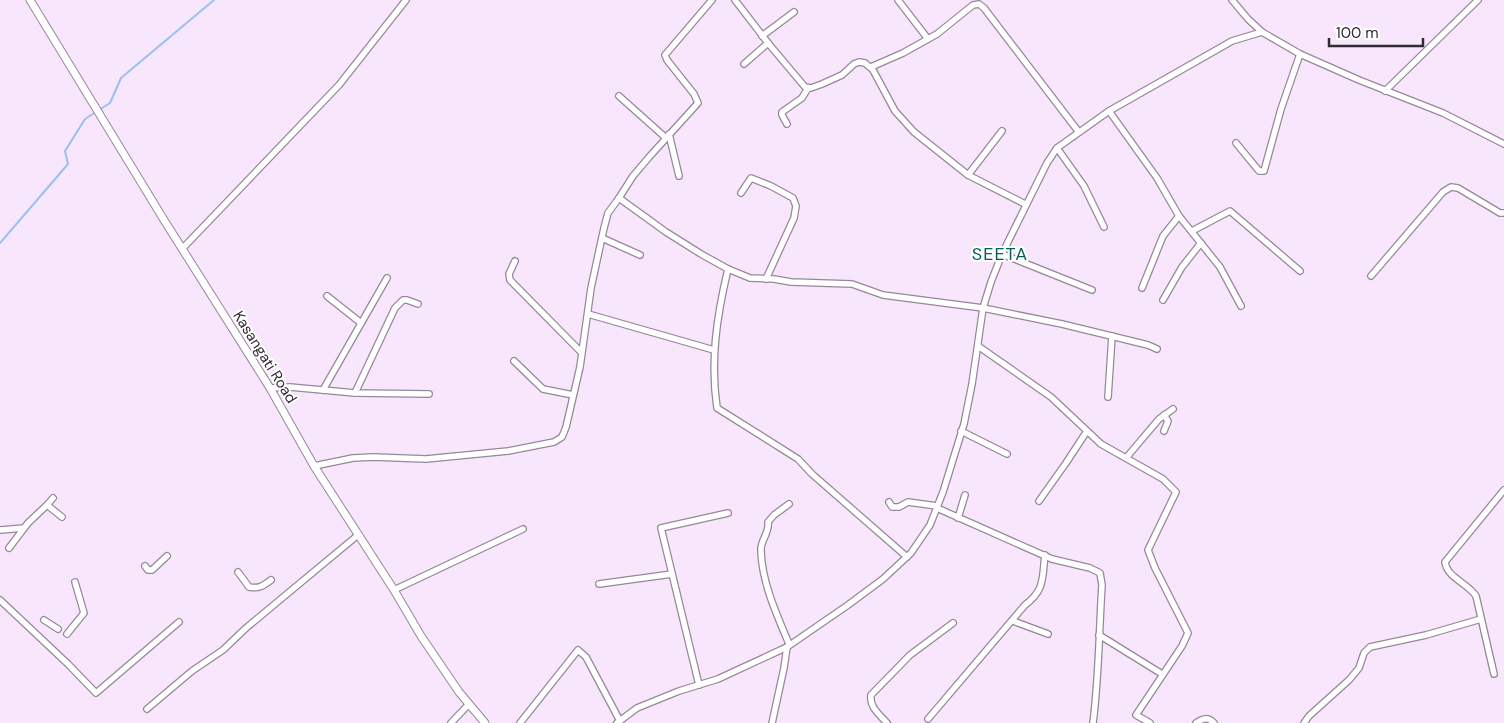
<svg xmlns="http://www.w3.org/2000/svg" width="1504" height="723" viewBox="0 0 1504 723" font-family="'DM Sans',sans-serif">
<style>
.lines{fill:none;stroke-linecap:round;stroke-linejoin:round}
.stream{stroke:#99c1ee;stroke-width:2}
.minor-casing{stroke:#97879a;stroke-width:8}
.tertiary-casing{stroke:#97879a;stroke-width:9}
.minor{stroke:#fff;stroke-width:5.5}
.tertiary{stroke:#fff;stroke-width:7}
.labels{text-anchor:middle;stroke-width:4;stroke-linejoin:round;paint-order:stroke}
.street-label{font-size:15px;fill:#312a32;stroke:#fff}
.quarter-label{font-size:18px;letter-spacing:1px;fill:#006155;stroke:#fff}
</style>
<rect width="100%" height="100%" fill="#f8e6fc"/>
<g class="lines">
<polyline class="stream" points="0,243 68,164 65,151 85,119 110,103 121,78 214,0"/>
<g class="minor-casing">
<g id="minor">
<polyline points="735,0 768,43 805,87 811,88 822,84 842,75 854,64 859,62 865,63 873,70 895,111 914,132 968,175 1025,204"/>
<polyline points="898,0 928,39"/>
<polyline points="1232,0 1248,19 1262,32 1300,54 1359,80 1443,113 1504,144"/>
<polyline points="762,36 794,12"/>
<polyline points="744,64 768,43"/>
<polyline points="871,67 903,53 937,34 973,5 979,4 984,8 1078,131"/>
<polyline points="1385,91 1478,0"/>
<polyline points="619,96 666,138"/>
<polyline points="1109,111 1157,178 1179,216 1220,267 1241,306"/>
<polyline points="787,124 782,115 782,112 802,98 808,88"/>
<polyline points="669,134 679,176"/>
<polyline points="1236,143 1259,171 1264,171 1281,109 1300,54"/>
<polyline points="1057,148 1084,186 1104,227"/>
<polyline points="968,175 1002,131"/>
<polyline points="741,193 751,178 771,186 793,198 796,206 794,218 766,279"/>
<polyline points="619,198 633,176 650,156 698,103 694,94 667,60 665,55 712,0"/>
<polyline points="1192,231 1230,211 1300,271"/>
<polyline points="602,238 640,255"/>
<polyline points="182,249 339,85 406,0"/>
<polyline points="1002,254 1092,290"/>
<polyline points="515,261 509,274 510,280 581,352"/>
<path d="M728,269C717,315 710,360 717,408L798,459L812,474L907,557"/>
<polyline points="1371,276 1443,192 1451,187 1458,188 1500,213 1504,213"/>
<polyline points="1142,288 1163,236 1179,216"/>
<polyline points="327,296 361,323"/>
<polyline points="1163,300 1182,267 1201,243"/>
<polyline points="588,314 714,350"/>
<polyline points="978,346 1051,397 1101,444 1163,479 1176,492 1148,550 1155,568 1188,633 1182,646 1136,715 1150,723"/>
<polyline points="514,361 543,389 573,395"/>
<polyline points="270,388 290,387 355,393 429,394"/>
<polyline points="323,390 387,278"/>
<polyline points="355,393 395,308 403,300 407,300 418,304"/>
<polyline points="1108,397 1112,336"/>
<polyline points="961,431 1007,454"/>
<polyline points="1164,431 1168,421 1164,415"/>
<polyline points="1126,458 1159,419 1173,409"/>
<polyline points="314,466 353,458 373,457 426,459 508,451 554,442 562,437 566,427 580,367 591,288 604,228 608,213 619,198 666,232 701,254 728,269 750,278 774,279 791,282 852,284 883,295 983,308 1062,324 1148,345 1157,349"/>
<polyline points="53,498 47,505 62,517"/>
<polyline points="1039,501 1066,463 1087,431"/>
<polyline points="889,502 892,507 899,507 908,502 937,506"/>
<path d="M937,508L1052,559L1090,568L1100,573L1102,585C1099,631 1099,677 1093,723"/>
<polyline points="958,518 965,495"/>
<polyline points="0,530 24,528"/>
<polyline points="9,548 28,523 47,505"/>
<polyline points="145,566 148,570 152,570 167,556"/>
<path d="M238,572L249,587C259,589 263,586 271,580"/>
<polyline points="599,584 672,574"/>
<polyline points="394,590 523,529"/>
<polyline points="0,600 68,664 96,693 179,622"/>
<polyline points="44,620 58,629"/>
<polyline points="1013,621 1048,634"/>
<polyline points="67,634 84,613 75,582"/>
<polyline points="1099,635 1162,674"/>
<path d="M789,644C777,615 762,583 761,551C760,540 770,533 768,522L774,515L789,504"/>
<path d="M1494,674L1476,596C1468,583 1447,578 1445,562L1504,490"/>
<polyline points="699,685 661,528 728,513"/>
<polyline points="147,709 192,671 223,650 246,628 358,535"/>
<path d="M928,719L1025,605C1045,590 1042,579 1045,555"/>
<polyline points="451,723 469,704"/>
<polyline points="520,723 578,650 586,657 620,721"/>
<polyline points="617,723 637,708 679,691 718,679 787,647 848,605 883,579 911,553 930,525 943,492 964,424 972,384 983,308 991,282 1002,254 1047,163 1057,148 1109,111 1232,41 1262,32"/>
<polyline points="772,723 784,668 787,647"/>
<path d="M887,723C880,715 869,707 871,695L910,655L953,623"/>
<path d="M1196,723C1203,718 1208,717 1214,723"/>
<polyline points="1304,723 1309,716 1349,680 1359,668 1364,653 1370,647 1426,635 1481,619"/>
</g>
</g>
<g class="tertiary-casing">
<polyline id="tertiary" points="30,0 164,220 270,388 314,466 394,590 421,636 459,692 485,723"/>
</g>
<use href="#minor" class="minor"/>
<use href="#tertiary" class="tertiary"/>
</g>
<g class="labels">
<g class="street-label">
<text transform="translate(265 357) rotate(58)" y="5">Kasangati Road</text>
</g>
<g class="quarter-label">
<text x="1000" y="260">SEETA</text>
</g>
</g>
<path d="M1329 38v8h94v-8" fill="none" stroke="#312a32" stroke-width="2.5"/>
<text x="1336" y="38" font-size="15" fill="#312a32" stroke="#ffffff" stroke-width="4" paint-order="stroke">100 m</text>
</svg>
